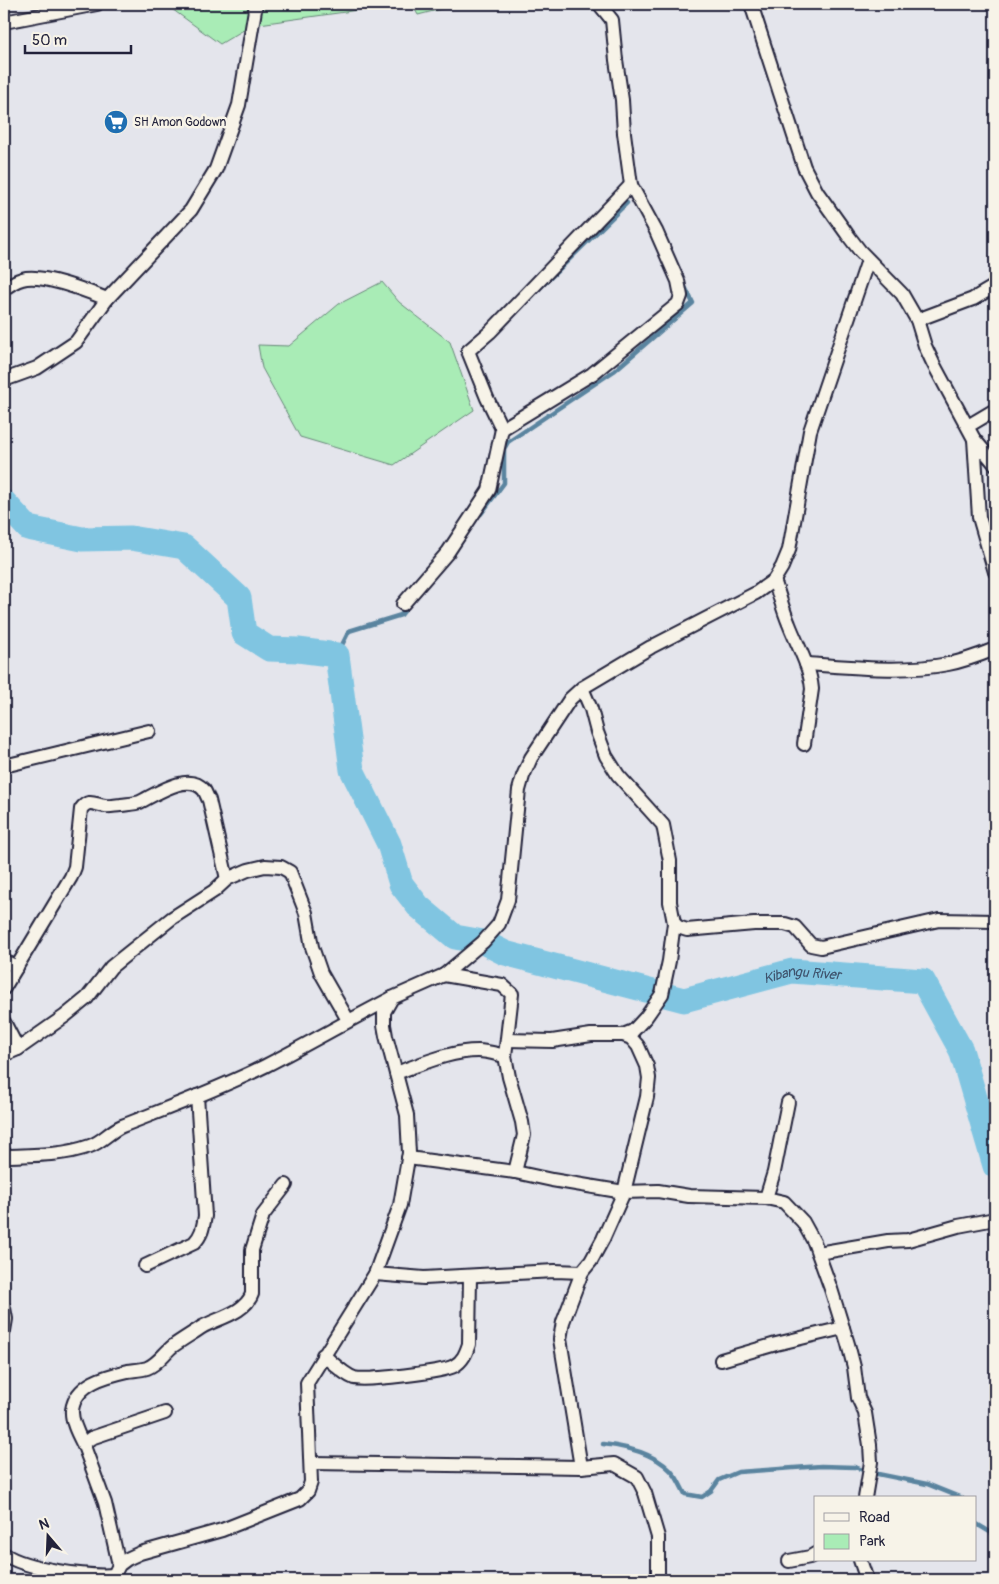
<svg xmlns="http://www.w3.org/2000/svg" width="999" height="1584" viewBox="0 0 999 1584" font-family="Pangolin,sans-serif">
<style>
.green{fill:#a9ecb6;stroke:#668778}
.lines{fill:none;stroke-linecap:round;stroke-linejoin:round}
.stream{stroke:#5a849f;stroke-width:4.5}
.river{stroke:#80c5e1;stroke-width:25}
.minor-casing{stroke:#22223b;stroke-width:16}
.minor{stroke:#f7f3e8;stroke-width:12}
.labels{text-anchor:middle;stroke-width:5;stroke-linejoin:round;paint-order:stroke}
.poi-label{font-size:12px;fill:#22223b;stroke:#f7f3e8;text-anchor:start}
.water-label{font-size:14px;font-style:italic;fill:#3e536d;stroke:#f7f3e8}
</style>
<rect width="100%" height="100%" fill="#e4e5ec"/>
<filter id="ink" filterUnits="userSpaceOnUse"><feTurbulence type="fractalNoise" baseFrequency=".02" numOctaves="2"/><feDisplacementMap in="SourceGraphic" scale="10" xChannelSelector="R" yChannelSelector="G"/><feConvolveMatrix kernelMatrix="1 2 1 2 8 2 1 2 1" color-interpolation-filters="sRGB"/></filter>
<g filter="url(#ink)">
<g class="green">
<polygon points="165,4 390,4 345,12 252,25 220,44"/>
<polygon points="412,4 461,4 418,15"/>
<polygon points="382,282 399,302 450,342 474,410 394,465 300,437 262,368 258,345 289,346 339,304"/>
</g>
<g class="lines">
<g class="stream">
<polyline points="537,291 627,203"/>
<polyline points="481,514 504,483 504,449 508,442 614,371 693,303 684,285"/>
<polyline points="337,655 349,631 401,615 408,606"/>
<path d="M603,1444C629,1447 660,1454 676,1477C679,1482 682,1488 685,1494L702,1497L711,1491L719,1480L738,1472L821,1466L855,1467L868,1472L927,1484L962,1498"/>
<polyline points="975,1523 995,1535"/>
</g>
<path class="river" id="s1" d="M4,502L28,528L82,539L131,538L184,547L239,598L244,633L269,649L298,650L337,655L352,770L389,844L401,884L418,906L455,937L483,942L505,953L684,1000L792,971L923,981L961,1050L995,1166"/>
<g class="minor-casing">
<g id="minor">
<polyline points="751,4 804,167 817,192 847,234 860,251 902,294 917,320 925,346 933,363 974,439 995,464"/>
<polyline points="4,22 97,4"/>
<path d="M4,289C9,285 15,281 22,279C42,273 87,291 107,299"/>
<polyline points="917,320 973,299 995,286"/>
<polyline points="4,380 37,368 76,342 107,299 191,210 216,169 239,105 256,4"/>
<polyline points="968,426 995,410"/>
<polyline points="502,429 487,398 468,351 490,332 631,185"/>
<polyline points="974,439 979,517 995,572"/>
<path d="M774,580C779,594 783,610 789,624C797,645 810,666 812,689L804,744"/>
<polyline points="403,604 448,552 489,490 502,429 592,374 678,304 681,296 678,281 656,231 631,185 624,133 622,100 616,60 612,20 599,4"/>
<path d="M806,664C852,667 902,673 948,664C964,661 980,655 995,649"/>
<polyline points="582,688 591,709 597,732 606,756 618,775 663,825 670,861 670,902 674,923 678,927 687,930 754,924 785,924 795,927 811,945 821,947 939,920 995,921"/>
<polyline points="4,766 149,731"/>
<polyline points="4,961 17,967"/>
<polyline points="444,975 502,985 512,994 505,1056 509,1077 522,1122 524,1135 515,1172"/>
<path d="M4,988L71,877L75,867L81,809C89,798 95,805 105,806C110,807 116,805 121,805C127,804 134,804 140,802C155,795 188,771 204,790C206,793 207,797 209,800L227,879"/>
<polyline points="4,1022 18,1049"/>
<polyline points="507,1040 552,1041 591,1035 623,1035 633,1031 646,1017 662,994 669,961 674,923"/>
<polyline points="4,1055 18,1049 65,1016 87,998 111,967 122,958 172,918 214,891 227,879 248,870 265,866 281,867 290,872 306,913 312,947 321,973 348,1020"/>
<path d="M396,1073C422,1064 450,1051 478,1051C487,1051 496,1054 505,1056"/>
<path d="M4,1156C33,1155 62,1156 90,1146C102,1142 110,1131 122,1126C170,1107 219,1089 265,1066C308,1044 349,1020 392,998"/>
<polyline points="408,1158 515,1172 552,1180 624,1192 658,1191 689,1196 766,1198 784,1202 803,1222 814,1242 831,1289 848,1344 854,1367 858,1398 865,1413 870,1445 871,1462 865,1498"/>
<polyline points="766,1198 774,1172 788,1102"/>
<polyline points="818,1253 888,1241 908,1240 958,1226 995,1219"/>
<path d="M145,1266L194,1243C202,1235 203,1227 205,1216L197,1096"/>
<polyline points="375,1274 424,1278 555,1271 582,1272"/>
<polyline points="4,1308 6,1319 4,1331"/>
<path d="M323,1355C332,1362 343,1374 354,1378C367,1381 443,1372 454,1366C463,1361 466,1353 469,1344L470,1276"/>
<polyline points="721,1360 776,1344 843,1328"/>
<path d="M84,1446C79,1436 71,1422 72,1410C76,1383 106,1376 128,1371C135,1370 141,1370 147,1368C158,1364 164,1353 173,1346C183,1339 193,1333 202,1327C218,1318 245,1313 252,1294V1250L263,1215L286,1185"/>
<polyline points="311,1463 581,1467 614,1464 637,1477 645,1493 658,1537 658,1580"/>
<polyline points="581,1467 560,1339 563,1322 582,1272 591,1261 603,1239 624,1192 647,1097 649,1078 647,1066 638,1046 631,1038 623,1035"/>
<path d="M4,1554C25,1569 88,1577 114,1575"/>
<polyline points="860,1560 867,1580"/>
<polyline points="789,1561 810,1557 815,1554"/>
<polyline points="119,1565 105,1503 84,1446 86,1442 91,1438 165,1413"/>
<polyline points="116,1580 114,1575 119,1565 127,1559 140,1553 222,1530 300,1499 308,1491 311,1482 307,1383 375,1274 400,1205 409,1153 407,1115 386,1036 384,1025 384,1012 392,998 444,975 483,942 499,924 508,900 519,790 523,776 531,758 570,699 582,688 651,647 756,593 774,580 782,567 789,550 810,431 868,260"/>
</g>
</g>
<use href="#minor" class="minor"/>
</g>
</g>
<defs>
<g id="supermarket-disc" transform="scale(1.25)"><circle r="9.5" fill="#1f6fb2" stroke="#f7f3e8"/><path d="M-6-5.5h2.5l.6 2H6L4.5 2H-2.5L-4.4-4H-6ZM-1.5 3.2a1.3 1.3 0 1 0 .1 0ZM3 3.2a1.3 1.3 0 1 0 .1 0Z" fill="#fff"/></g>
</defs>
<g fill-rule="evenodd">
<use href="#supermarket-disc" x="116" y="122"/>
</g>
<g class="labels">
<g class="poi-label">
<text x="134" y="126">SH Amon Godown</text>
</g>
<g class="water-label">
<text dy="5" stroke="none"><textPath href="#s1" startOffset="1078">Kibangu River</textPath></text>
</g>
</g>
<rect width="999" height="1584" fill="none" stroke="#f7f3e8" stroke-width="20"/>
<rect x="10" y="10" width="979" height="1564" fill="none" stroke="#22223b" stroke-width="2" filter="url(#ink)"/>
<rect x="814" y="1496" width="162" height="65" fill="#f7f3e8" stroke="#a29fa3"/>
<rect x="824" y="1513" width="25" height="8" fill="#f7f3e8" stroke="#a29fa3"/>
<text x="859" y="1522" font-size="15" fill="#22223b">Road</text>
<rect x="824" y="1534" width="25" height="15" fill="#a9ecb6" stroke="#a29fa3"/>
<text x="859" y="1546" font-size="15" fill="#22223b">Park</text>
<g transform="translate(48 1536) rotate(341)" stroke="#f7f3e8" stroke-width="4" paint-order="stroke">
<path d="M0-4L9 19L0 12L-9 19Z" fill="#22223b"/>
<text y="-8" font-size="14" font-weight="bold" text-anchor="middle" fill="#22223b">N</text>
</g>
<path d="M25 45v8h106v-8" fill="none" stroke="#22223b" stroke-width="2.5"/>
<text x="32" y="45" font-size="15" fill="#22223b" stroke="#f7f3e8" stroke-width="4" paint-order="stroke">50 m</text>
</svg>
